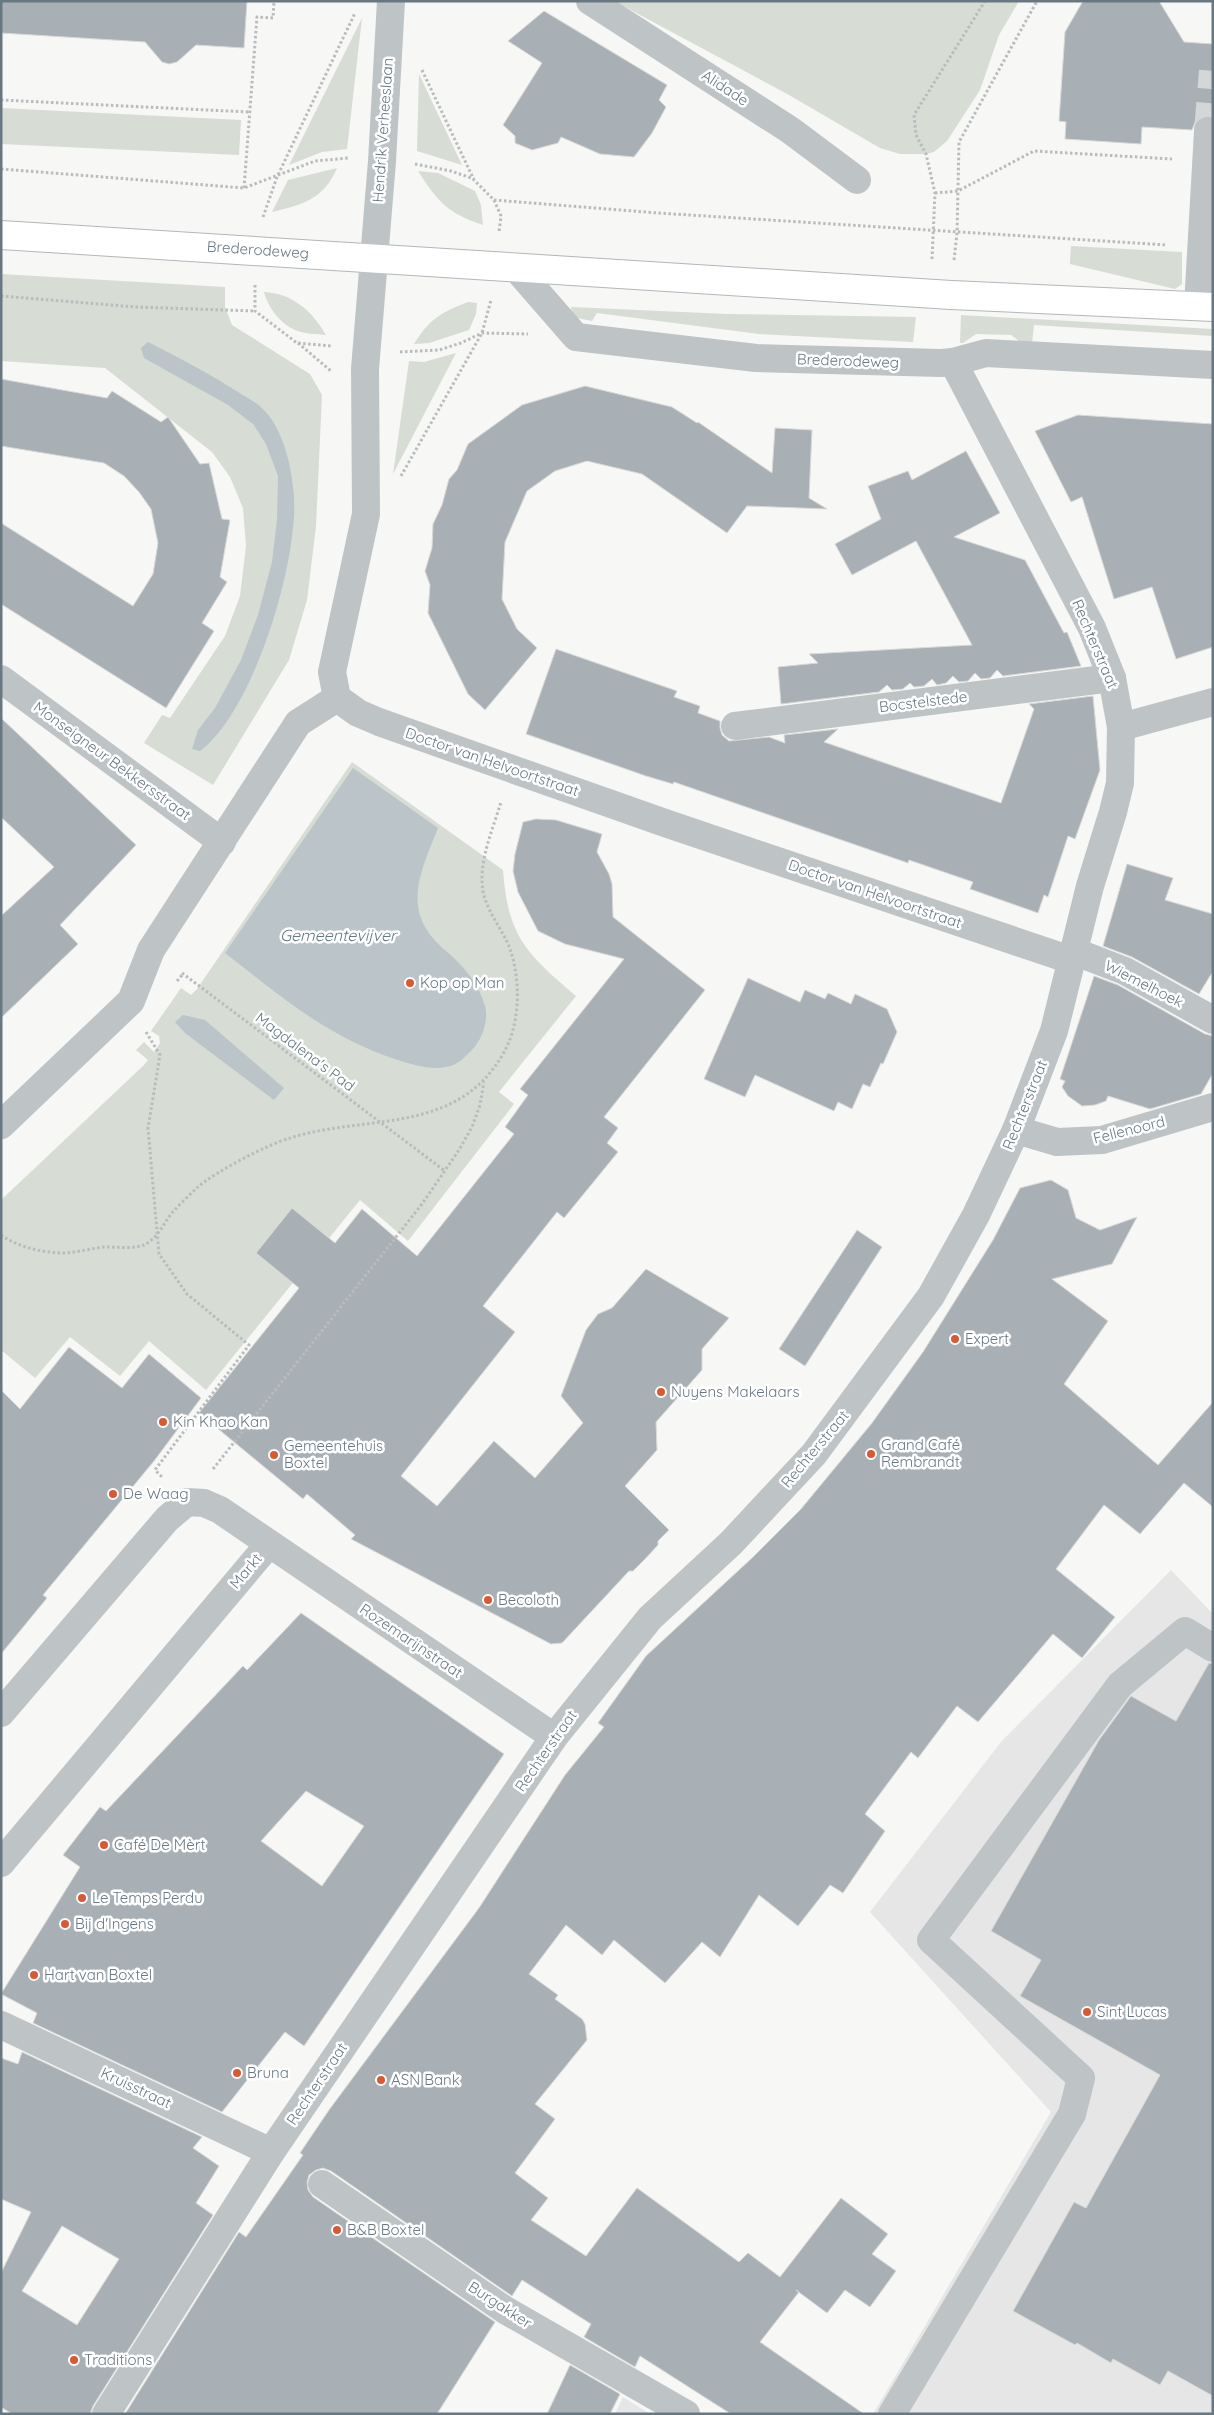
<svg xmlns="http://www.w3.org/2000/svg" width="1214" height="2415" viewBox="0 0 1214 2415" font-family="Quicksand,sans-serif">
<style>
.built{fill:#e5e6e5}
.green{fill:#d7dcd4}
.water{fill:#bac4c9}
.building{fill:#a8b0b5;stroke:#d9d9d7;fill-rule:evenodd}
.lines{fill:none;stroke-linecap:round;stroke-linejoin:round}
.minor-tunnel{stroke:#d3d7d8;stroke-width:28;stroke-dasharray:28 14;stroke-linecap:butt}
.major-casing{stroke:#b2b7ba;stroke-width:30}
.path{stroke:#b9bcbe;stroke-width:3;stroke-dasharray:2.5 2.5;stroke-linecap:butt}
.minor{stroke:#bec3c6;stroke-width:28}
.major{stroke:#fff;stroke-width:28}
.poi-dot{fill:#d75a35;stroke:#fff;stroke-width:2}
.labels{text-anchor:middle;stroke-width:5;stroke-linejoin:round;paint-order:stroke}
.street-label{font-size:15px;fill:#687883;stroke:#fff}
.poi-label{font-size:15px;fill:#687883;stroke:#fff;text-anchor:start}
.water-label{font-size:16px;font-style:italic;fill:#64787f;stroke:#fff}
</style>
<rect width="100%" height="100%" fill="#f7f7f5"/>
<g class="built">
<polygon points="1171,1570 1213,1614 1213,2414 873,2414 1051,2112 870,1912 1001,1742"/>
<polygon points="623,2397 650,2414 615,2414"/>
</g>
<g class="green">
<polygon points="614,1 1019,1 999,35 980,90 947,141 934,152 926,154 900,154 880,148 789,95"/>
<polygon points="362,18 347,149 322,152 289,165"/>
<polygon points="419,74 462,165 417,151"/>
<polygon points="1,108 241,120 239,155 1,144"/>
<path d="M337,168C324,199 302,205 272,212L288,180Z"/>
<path d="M418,171L438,173L475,191L481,205L483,225C447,213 438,202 418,171Z"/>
<polygon points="1071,246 1182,252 1182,284 1175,289 1070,264"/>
<polygon points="1,274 225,287 225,307 232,325 310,374 322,395 316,526 307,600 289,660 213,785 144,743 162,715 170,718 225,636 240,596 246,546 243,508 230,477 212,452 105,368 1,361"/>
<path d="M264,292C292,293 312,311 326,335C317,334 303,334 295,330C279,323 268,307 264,292Z"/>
<path d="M468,302L477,303L476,314L469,330L429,343L414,344C429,319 442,312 468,302Z"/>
<polygon points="571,307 727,314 916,317 913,342 759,334 597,313 592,321 573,317"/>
<polygon points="961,315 1213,329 1213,336 1034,325 1032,343 1022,343 1011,335 976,334 963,343 960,343"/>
<polygon points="456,353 393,474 409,361 424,362"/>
<path d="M352,762L503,870C508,938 527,954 576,996L499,1092L514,1104L408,1241L360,1200L206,1390L149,1341L120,1376L70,1337L35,1378L1,1350V1200L144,1065L148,1060L136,1050L144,1042L154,1052L160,1043L159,1036L151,1031L181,988L191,995L197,989Z"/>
</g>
<g class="water">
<path d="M148,342C179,358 211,374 241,394C248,398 257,403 263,409C284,430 292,468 294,497C298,562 254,711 200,751L192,749L198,730L215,708L241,660L258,615L272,562L277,520L278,476L266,444L253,424L228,405L144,358L141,348Z"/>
<path d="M353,768L438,828C419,876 400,912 446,951C463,965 479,984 485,1006C489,1021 482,1040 471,1051C465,1057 458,1064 450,1066C433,1071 413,1065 398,1060C327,1037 282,997 225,953Z"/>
<polygon points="183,1015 205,1020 284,1088 274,1100 185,1033 175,1022"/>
</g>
<g class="building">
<polygon points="1,1 247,1 244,48 196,45 177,62 169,64 162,62 145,42 1,33"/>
<polygon points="1083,1 1159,1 1184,42 1213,44 1213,117 1201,117 1195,122 1192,130 1142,127 1141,144 1065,139 1066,122 1059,121 1065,32"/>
<polygon points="544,11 667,85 659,100 666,107 652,133 634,157 600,154 561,137 558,143 532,150 515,143 515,136 503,125 542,63 508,41"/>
<polygon points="1,379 107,398 112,391 161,422 168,417 200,464 209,463 222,519 230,520 220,577 227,582 202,623 214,631 166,708 1,604 1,523 133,606 153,574 158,543 151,509 139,492 124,476 104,463 1,446"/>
<polygon points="585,386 672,407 697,423 698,422 772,473 775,428 812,430 809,498 827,509 747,506 727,533 642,474 587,461 555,471 527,491 505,542 502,599 517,629 537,648 485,710 468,694 428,613 430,585 425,571 432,548 433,524 442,505 449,479 457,470 468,444 522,405"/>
<polygon points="1078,415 1213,424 1213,647 1176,659 1152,587 1114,599 1082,497 1071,502 1035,431"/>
<polygon points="966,451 1000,513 954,537 1025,560 1064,633 1067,632 1081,666 1003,676 997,670 990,678 981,679 975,673 968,681 959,682 953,676 946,683 937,685 932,679 924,686 914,687 910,683 903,689 892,690 887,685 879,692 781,704 778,667 818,663 809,654 972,645 916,541 852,575 835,544 881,519 868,486 908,471 912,480"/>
<polygon points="556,649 677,691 674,697 700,706 698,713 720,721 720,728 722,735 729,741 769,737 785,743 784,735 838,729 824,742 1001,803 1034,709 1029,704 1093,696 1100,770 1075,839 1068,836 1048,897 1044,895 1038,913 970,889 973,882 909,860 908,863 674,782 673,784 646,776 526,734"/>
<polygon points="1,718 136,845 60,925 78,944 1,1018 1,916 54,867 1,817"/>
<polygon points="536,819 556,820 602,834 597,852 609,874 612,884 613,917 705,990 604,1117 618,1128 607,1143 618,1152 564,1218 557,1212 483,1306 515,1332 401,1476 437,1506 494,1441 535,1478 583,1423 561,1396 586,1330 598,1314 612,1308 646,1269 729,1318 702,1349 702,1370 656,1422 657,1450 625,1486 669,1530 658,1541 658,1545 645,1559 633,1571 629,1571 562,1643 551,1644 351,1539 355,1535 307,1494 303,1499 199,1413 299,1288 256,1253 292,1208 335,1243 362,1209 417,1256 514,1134 505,1127 528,1095 520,1089 624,959 565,944 538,931 518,892 513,871 515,854 523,822"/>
<polygon points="1127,864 1173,878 1165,900 1213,914 1213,971 1199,994 1132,957 1103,946"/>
<polygon points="1094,976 1118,985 1205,1034 1213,1036 1213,1073 1201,1094 1150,1109 1108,1096 1106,1101 1095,1105 1082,1106 1068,1096 1062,1087 1065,1081 1060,1079"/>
<polygon points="748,978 800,1002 805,990 825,999 828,993 851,1004 855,994 887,1009 897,1032 883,1064 881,1063 870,1087 863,1084 852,1109 838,1102 834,1111 755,1075 745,1097 704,1079"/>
<polygon points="1051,1180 1068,1190 1076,1218 1100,1230 1137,1217 1112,1264 1052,1279 1108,1321 1064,1384 1158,1465 1213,1402 1213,1507 1184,1483 1140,1534 1104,1505 1056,1569 1115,1617 1082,1658 1053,1634 978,1722 957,1706 918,1758 911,1752 865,1814 885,1831 843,1893 830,1885 798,1926 759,1895 720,1957 702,1942 665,1983 614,1940 602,1955 566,1925 529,1974 558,1995 555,1999 582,2019 585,2024 587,2040 535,2104 555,2119 515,2173 548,2198 531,2220 586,2256 637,2188 739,2262 748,2253 780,2277 841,2198 888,2234 872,2254 896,2271 870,2307 845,2290 827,2313 796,2290 799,2292 760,2342 864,2414 731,2414 640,2356 635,2367 584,2337 591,2324 522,2280 512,2296 331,2171 323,2168 316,2170 309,2175 307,2182 308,2190 313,2197 495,2322 437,2414 125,2414 239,2232 246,2237 303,2155 300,2153 329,2110 479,1908 565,1775 604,1727 598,1723 646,1656 752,1558 801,1509 872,1423 923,1352 993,1240 1020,1188"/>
<polygon points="857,1230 882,1247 805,1366 779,1349"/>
<polygon points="69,1347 122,1388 149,1354 201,1398 154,1461 43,1595 47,1598 1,1654 1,1390 20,1409"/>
<path d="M301,1613L504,1754L304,2046L285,2032L222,2112L33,2023L37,2013L1,1994L80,1867L63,1855L100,1807L106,1811L243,1666L247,1670ZM306,1791L364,1826L322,1886L261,1841Z"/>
<polygon points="1209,1663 1213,1664 1213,2396 1168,2371 1160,2385 1113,2359 1111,2363 1077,2343 1075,2345 1013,2311 1074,2202 1086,2208 1160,2075 1020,1996 1041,1960 991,1931 1099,1740 1131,1696 1176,1721"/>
<path d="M22,2052L202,2137L193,2148L219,2166L196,2203L213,2215L93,2406L90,2414H12L1,2407V2273L31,2212L1,2199V2058L18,2064ZM62,2226L119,2259L77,2325L22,2291Z"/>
<polygon points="570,2365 620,2394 610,2414 547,2414"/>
</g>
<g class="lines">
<polyline class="minor-tunnel" points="1208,131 1213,71"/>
<g class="major-casing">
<polyline id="major" points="1,235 951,295 1213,307"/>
</g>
<g class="path">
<polyline points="422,70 474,180 494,200 501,216 499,232"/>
<polyline points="1,100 249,112"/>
<polyline points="415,164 451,171 474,179"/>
<polyline points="1,169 244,188 315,161 349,158"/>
<polyline points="244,188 257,17 273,18 274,1"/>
<polyline points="935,193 958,191 1034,151 1172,159"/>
<polyline points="494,200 658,213 1167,245"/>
<polyline points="263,217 277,177 355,13"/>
<polyline points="932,259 935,193 926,154 916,135 914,115 985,1"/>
<polyline points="954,260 957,233 959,142 1037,1"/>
<polyline points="255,285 255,311 297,343 332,346"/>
<polyline points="1,296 136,307 255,311"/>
<polyline points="298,343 331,371"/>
<polyline points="400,352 439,350 461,343 482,333 528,334"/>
<polyline points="401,476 482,333 491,300"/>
<polyline points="182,973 445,1171"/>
<polyline points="177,981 183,974"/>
<polyline points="146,1032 160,1055 148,1128 159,1254 187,1294 249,1345 155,1470 162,1477"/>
<path d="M1,1235C18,1247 40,1252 61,1253C76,1253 91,1248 106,1247C117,1247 134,1249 144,1245C158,1238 162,1226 171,1214C179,1205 189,1195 198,1187C215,1172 268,1144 290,1138C365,1114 456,1136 503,1054C520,1025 521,984 511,952C505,932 487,913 483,891C478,862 493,829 501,802"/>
<polyline points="213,1469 422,1204 459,1150 472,1127 480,1105 484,1082"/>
</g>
<g class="minor">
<polyline points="391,1 382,161 365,369 366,514 332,672 337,698 358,713 379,722 665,823 1071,960"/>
<polyline points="590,1 790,130 857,180"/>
<polyline points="515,267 576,337 756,358 941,363 953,362 986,353 1213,365"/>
<polyline points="1198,306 1208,131"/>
<polyline points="1,679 222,842"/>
<polyline points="735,726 1112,678"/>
<polyline points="1121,727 1213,702"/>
<polyline points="1073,951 1125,971 1213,1020"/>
<polyline points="1,1125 131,1001 151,950 298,723 337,698"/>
<polyline points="1016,1130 1057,1142 1102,1140 1213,1107"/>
<polyline points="1,1713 167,1519 187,1502 204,1503 220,1510 554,1737"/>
<polyline points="1,1863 269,1544"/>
<polyline points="1,2025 271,2152"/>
<polyline points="322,2184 505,2310 686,2414"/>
<polyline points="106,2414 271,2152 554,1737 650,1618 731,1543 814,1454 931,1296 976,1215 1016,1130 1054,1031 1090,886 1113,812 1120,783 1121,727 1112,678 1092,628 953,362"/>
<polyline points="892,2414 1072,2114 1081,2078 931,1940 1120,1685 1185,1631 1213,1648"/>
</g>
<use href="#major" class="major"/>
</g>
<g class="poi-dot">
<circle cx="410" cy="983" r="5"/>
<circle cx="955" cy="1339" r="5"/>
<circle cx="661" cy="1392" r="5"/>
<circle cx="163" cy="1422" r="5"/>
<circle cx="871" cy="1454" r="5"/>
<circle cx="274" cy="1455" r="5"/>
<circle cx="113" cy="1494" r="5"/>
<circle cx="488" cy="1600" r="5"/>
<circle cx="104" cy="1845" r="5"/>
<circle cx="82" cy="1898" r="5"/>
<circle cx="65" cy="1924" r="5"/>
<circle cx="34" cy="1975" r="5"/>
<circle cx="1087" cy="2012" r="5"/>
<circle cx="237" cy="2073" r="5"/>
<circle cx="381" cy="2080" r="5"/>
<circle cx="337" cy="2230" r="5"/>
<circle cx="74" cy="2360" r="5"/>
</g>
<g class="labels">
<g class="street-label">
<text transform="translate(725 88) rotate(33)" y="5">Alidade</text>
<text transform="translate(383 130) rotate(-86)" y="5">Hendrik Verheeslaan</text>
<text transform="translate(258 250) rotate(4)" y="5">Brederodeweg</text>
<text transform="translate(848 361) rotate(2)" y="5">Brederodeweg</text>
<text transform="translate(1095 644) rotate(67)" y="5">Rechterstraat</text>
<text transform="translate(923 702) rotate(-7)" y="5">Bocstelstede</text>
<text transform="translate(112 761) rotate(36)" y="5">Monseigneur Bekkersstraat</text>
<text transform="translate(492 762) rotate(19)" y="5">Doctor van Helvoortstraat</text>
<text transform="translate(875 894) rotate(19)" y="5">Doctor van Helvoortstraat</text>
<text transform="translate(1144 984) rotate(27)" y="5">Wiemelhoek</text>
<text transform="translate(305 1052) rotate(37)" y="5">Magdalena's Pad</text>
<text transform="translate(1025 1105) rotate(-68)" y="5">Rechterstraat</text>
<text transform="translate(1129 1130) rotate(-14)" y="5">Fellenoord</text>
<text transform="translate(815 1449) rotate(-50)" y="5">Rechterstraat</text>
<text transform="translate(246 1571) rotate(-50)" y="5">Markt</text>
<text transform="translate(411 1641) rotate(34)" y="5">Rozemarijnstraat</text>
<text transform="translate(546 1751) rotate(-55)" y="5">Rechterstraat</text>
<text transform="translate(317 2084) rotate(-56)" y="5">Rechterstraat</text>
<text transform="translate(136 2088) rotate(25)" y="5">Kruisstraat</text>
<text transform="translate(500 2305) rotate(33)" y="5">Burgakker</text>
</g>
<g class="poi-label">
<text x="420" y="988">Kop op Man</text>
<text x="965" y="1344">Expert</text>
<text x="671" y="1397">Nuyens Makelaars</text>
<text x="173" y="1427">Kin Khao Kan</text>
<text x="881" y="1450">Grand Café<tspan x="881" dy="17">Rembrandt</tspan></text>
<text x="284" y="1451">Gemeentehuis<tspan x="284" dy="17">Boxtel</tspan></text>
<text x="123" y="1499">De Waag</text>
<text x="498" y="1605">Becoloth</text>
<text x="114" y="1850">Café De Mèrt</text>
<text x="92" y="1903">Le Temps Perdu</text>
<text x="75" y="1929">Bij d'Ingens</text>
<text x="44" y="1980">Hart van Boxtel</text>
<text x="1097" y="2017">Sint Lucas</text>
<text x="247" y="2078">Bruna</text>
<text x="391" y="2085">ASN Bank</text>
<text x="347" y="2235">B&amp;B Boxtel</text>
<text x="84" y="2365">Traditions</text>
</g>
<g class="water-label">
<text x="338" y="941">Gemeentevijver</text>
</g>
</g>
<rect width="1214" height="2415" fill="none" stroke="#687883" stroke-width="5"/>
</svg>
